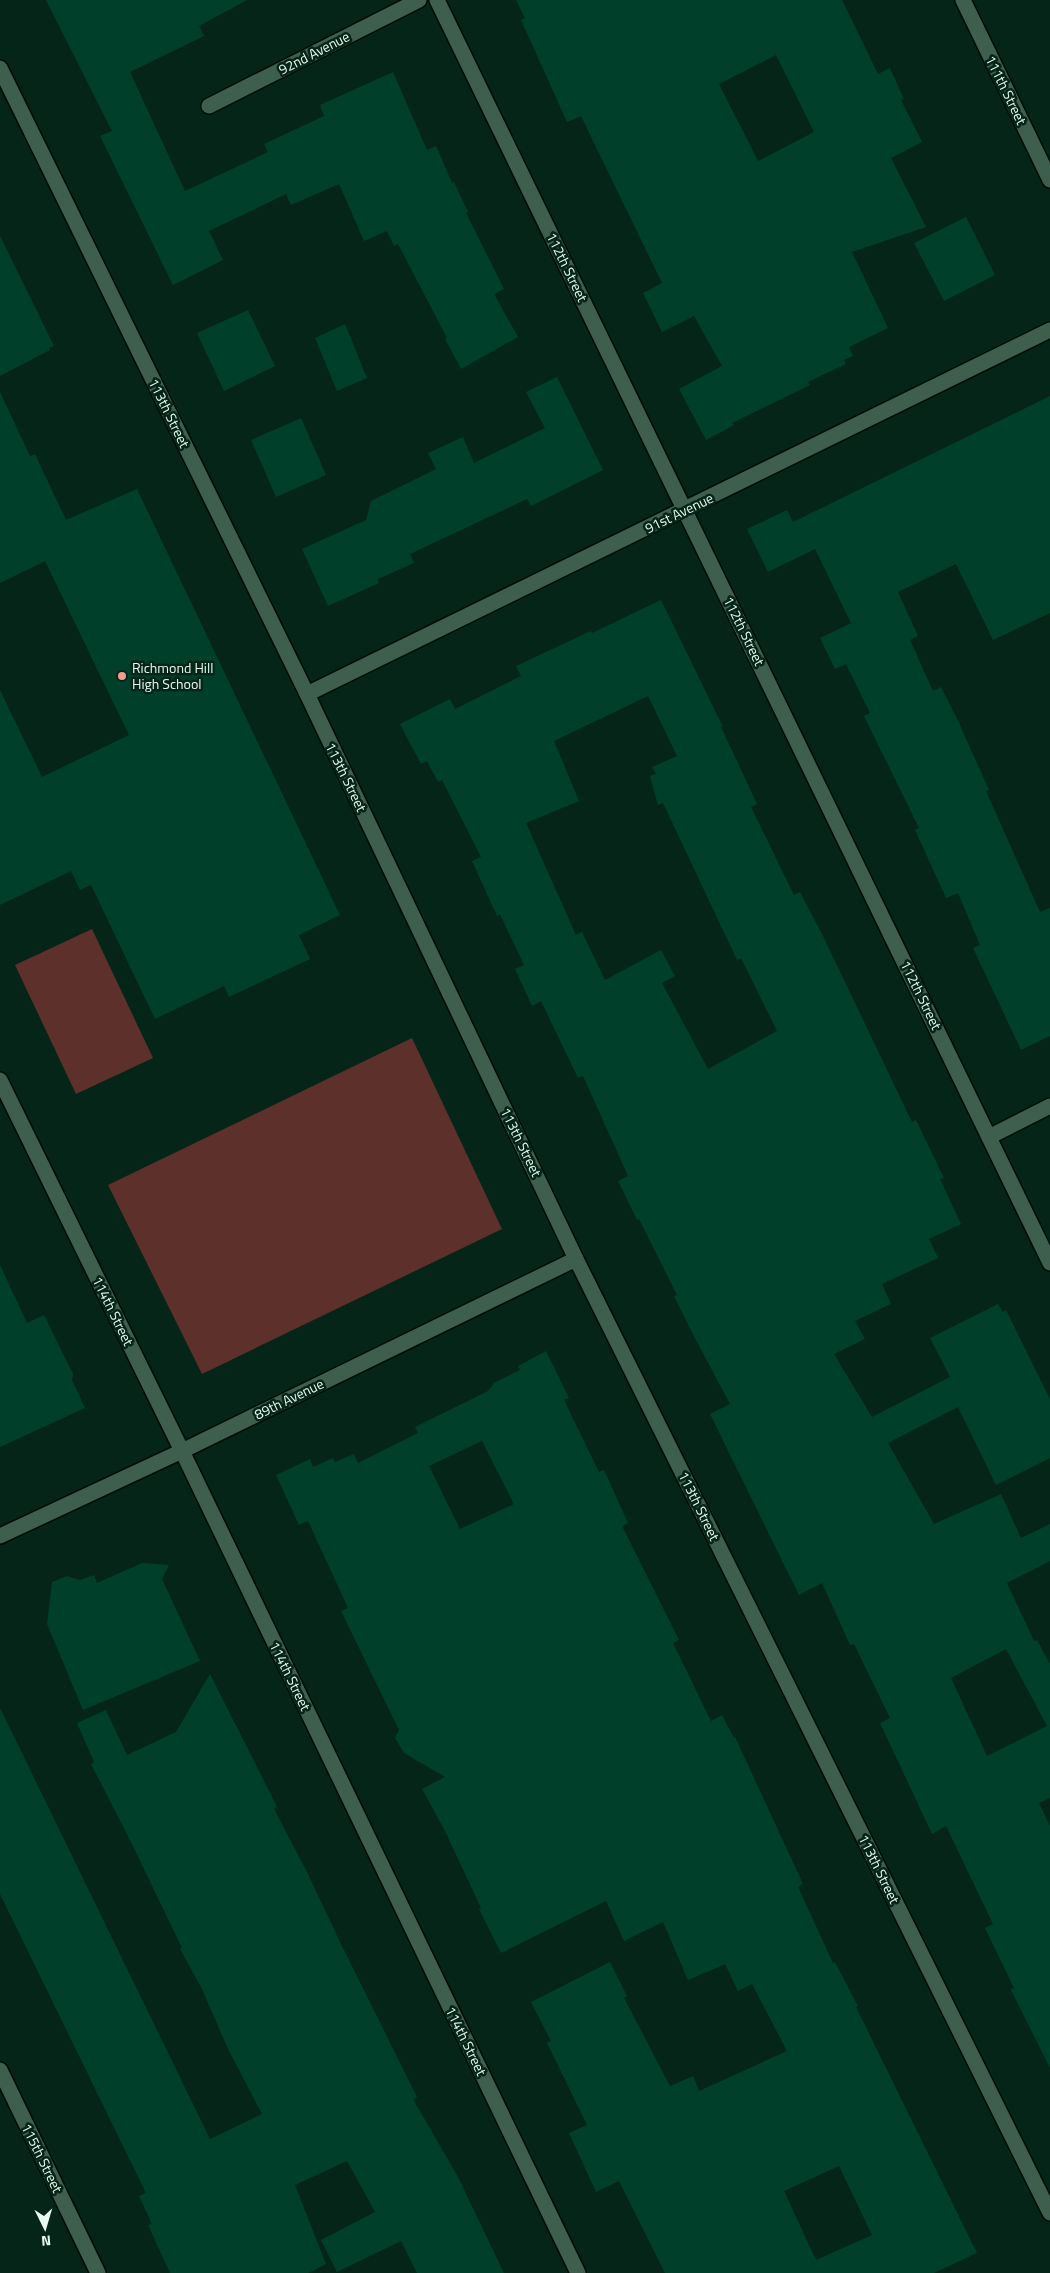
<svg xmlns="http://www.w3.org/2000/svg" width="1050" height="2273" viewBox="0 0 1050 2273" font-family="'Titillium Web',sans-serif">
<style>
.green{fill:#5d302b}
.building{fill:#00402a;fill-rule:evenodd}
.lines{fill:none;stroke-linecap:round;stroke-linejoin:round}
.service-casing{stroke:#000c05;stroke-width:18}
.minor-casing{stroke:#000c05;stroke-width:18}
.service{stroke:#3e5e4e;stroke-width:15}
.minor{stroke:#3e5e4e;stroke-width:15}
.poi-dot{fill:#f59c92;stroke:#042518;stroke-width:2}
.labels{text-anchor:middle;stroke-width:5;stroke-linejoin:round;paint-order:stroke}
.street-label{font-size:14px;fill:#e8faf1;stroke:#042518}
.poi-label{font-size:14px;fill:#e8faf1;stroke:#042518;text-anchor:start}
</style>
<rect width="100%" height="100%" fill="#042518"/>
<g class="green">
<polygon points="92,929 153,1058 76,1094 15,965"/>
<polygon points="412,1038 502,1229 202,1374 108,1185"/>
</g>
<g class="building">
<polygon points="46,0 247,0 199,26 204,36 130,72 185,191 268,152 264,144 324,116 320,105 393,72 427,150 436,146 452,183 454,182 468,212 466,213 504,289 494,294 518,337 461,369 445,339 447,338 398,244 394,246 387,231 364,241 339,184 291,205 286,194 209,231 223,260 173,285 100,136 112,131"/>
<path d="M516,0H842L878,74L890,68L904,99L901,100L922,142L891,158L926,227L852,252L888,328L849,347L853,356L844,360L846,364L808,382L810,385L732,423L734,425L706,440L679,389L722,366L694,316L662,332L643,293L662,283L581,116L567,122L521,20L525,18ZM776,55L814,132L758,161L719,84Z"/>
<polygon points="966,217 995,275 944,301 914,243"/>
<polygon points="0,236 54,346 49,348 50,350 0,376"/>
<polygon points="248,310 275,366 224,391 197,333"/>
<polygon points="345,324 367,378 337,391 315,338"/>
<polygon points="557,377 603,470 531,506 527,499 410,554 414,563 378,579 379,583 328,606 302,549 366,520 371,501 436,469 428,453 463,437 474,463 545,428 526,392"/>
<polygon points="0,392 30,456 35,454 66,520 137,489 340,915 299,935 310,959 229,997 224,986 155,1019 91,885 80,890 71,871 0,905 0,690 42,777 129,735 45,561 0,583"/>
<polygon points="1050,396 1050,613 993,640 956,564 898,592 918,636 910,640 933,691 941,687 959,723 989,790 986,791 1040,912 1050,908 1050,1036 1021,1050 973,948 980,945 958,893 946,898 915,830 919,828 864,716 870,713 846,664 835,669 820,638 851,623 815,549 768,572 747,529 787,510 793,522"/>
<polygon points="301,418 326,475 276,497 251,440"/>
<path d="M661,600L723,727H721L757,804L751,807L794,895L800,892L822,934L912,1122L916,1120L944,1178L940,1179L961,1224L929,1239L938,1258L882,1284L891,1304L855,1321L865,1339L834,1354L872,1417L950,1377L930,1338L998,1304L1003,1312L1006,1310L1050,1399V1458L996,1485L958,1407L888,1443L934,1524L1001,1494L1021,1538L1050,1524V1561L1007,1583L1034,1641L1037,1640L1050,1664V1798L1039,1803L1050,1826V2068L1011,1990L1014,1988L985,1928L993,1924L946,1826L932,1834L880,1723L890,1718L854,1644L850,1645L822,1583L799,1595L710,1414L730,1404L696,1340L674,1296L677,1295L639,1219L637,1220L618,1181L628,1176L583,1076L578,1078L541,1001L532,1006L515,969L524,965L500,914L497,916L472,861L481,857L442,780L438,782L427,761L421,764L400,724L450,699L455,709L521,676L516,666L591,631L592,633ZM648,696L677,756L652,767L656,774L650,776L658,805L663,803L737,960L741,958L777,1031L708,1069L662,983L675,976L661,950L605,980L582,932L576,935L526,823L579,801L554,741ZM1006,1649L1047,1726L987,1756L951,1678Z"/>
<polygon points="0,1265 27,1323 44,1315 73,1374 72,1380 85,1408 0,1447"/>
<path d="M546,1351L569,1398L564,1400L599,1472L604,1470L628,1523L622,1526L679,1640L673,1643L711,1721L722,1715L734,1738L735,1737L803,1884L798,1887L833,1963L835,1962L858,2006L856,2007L977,2253L934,2273H665L619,2181L596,2192L569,2133L587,2125L547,2043L551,2041L531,2002L610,1962L627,1996L624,1998L670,2086L693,2076L699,2091L787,2051L752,1984L738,1991L725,1964L688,1980L663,1922L624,1941L606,1901L501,1953L479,1909L481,1908L445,1831L422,1789L445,1777L404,1753L395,1738L399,1730L341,1611L348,1608L308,1521L299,1525L276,1475L310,1459L313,1467L333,1458L335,1462L354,1454L358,1463L418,1433L415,1427L488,1391L494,1383L520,1370L518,1366ZM482,1441L514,1504L460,1529L429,1466ZM839,2166L872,2235L816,2260L784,2191Z"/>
<polygon points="142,1563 169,1565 162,1579 200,1661 83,1710 47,1624 52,1582 67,1576 80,1580 94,1575 97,1583"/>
<polygon points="210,1674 277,1807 274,1809 307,1872 340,1942 417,2097 413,2099 458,2177 504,2273 417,2273 401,2241 337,2272 321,2240 375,2212 347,2161 295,2185 326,2264 308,2273 170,2273 148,2225 152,2224 139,2196 146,2193 0,1894 0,1708 210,2139 262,2114 228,2049 202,1989 180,1949 182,1948 130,1840 91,1764 94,1762 77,1723 106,1710 127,1755 176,1732"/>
</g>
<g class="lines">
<g class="service-casing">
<polyline id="service" points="989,1137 1050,1106"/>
</g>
<g class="minor-casing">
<g id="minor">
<polyline points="437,0 1050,1263"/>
<polyline points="963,0 1050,180"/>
<polyline points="0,68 307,694 576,1259 1050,2213"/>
<polyline points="209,106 419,0"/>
<polyline points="307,694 1050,330"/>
<polyline points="0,1080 182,1451 578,2273"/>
<polyline points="0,1536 182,1451 576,1259"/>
<polyline points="0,2070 98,2273"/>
</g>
</g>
<use href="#service" class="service"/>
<use href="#minor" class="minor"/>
</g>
<circle class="poi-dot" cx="122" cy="676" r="5"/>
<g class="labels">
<g class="street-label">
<text transform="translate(314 53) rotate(-27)" y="5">92nd Avenue</text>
<text transform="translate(1006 90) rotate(64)" y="5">111th Street</text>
<text transform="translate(567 267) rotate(64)" y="5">112th Street</text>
<text transform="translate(169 413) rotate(64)" y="5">113th Street</text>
<text transform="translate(679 513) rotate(-26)" y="5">91st Avenue</text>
<text transform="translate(744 631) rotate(64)" y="5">112th Street</text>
<text transform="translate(346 777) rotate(64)" y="5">113th Street</text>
<text transform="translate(921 995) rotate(64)" y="5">112th Street</text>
<text transform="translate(521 1142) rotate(64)" y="5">113th Street</text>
<text transform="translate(113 1311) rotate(64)" y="5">114th Street</text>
<text transform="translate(289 1399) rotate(-26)" y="5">89th Avenue</text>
<text transform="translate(699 1506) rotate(64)" y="5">113th Street</text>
<text transform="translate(290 1676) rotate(64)" y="5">114th Street</text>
<text transform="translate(879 1869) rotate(64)" y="5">113th Street</text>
<text transform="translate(466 2041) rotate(64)" y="5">114th Street</text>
<text transform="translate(42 2158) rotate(64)" y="5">115th Street</text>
</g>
<g class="poi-label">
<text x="132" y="673">Richmond Hill<tspan x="132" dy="16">High School</tspan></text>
</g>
</g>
<g transform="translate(45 2228) rotate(175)" stroke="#042518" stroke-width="4" paint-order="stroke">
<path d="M0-4L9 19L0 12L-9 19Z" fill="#e8faf1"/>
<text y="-8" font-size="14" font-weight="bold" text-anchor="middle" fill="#e8faf1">N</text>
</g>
</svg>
